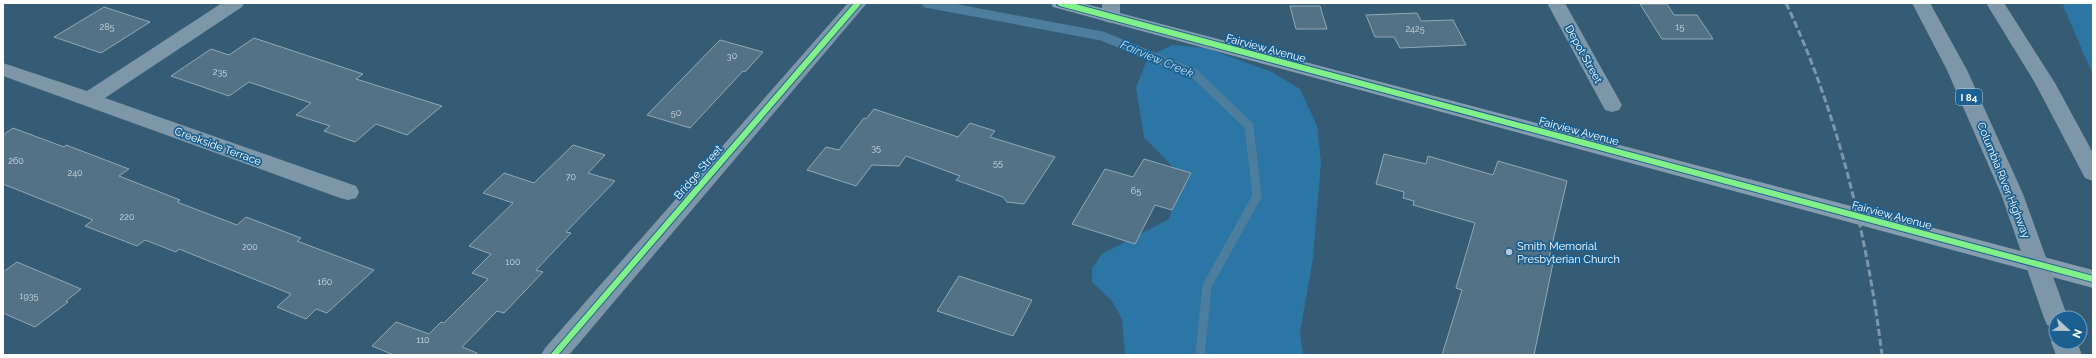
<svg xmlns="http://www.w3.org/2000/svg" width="2096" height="358" viewBox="0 0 2096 358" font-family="Raleway,sans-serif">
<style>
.green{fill:#2c76a5}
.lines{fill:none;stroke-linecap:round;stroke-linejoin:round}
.stream{stroke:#4e7e9d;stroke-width:9}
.building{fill:#547286;stroke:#92a8b6}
.street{fill:#7d97a8;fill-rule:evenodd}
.secondary{fill:#869dad;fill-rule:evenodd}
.highway{fill:#7e97a8;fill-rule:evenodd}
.rail{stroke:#7e97a8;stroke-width:3;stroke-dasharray:7 3;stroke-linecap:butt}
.cycleway-casing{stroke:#1b6090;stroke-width:8}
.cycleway{stroke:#82f089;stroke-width:6}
.poi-dot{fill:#b9c6cf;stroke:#1b6090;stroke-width:1.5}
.labels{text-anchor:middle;stroke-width:3.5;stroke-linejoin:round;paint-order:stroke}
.number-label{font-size:9px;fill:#d4dce1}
.shield{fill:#1b6090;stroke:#bbcfde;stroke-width:1}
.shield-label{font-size:10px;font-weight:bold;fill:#fff}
.street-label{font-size:11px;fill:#fff;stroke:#1b6090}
.poi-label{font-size:11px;fill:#fff;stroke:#1b6090;text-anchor:start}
.water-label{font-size:12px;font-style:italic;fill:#b6ddf5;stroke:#1b6090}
</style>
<rect width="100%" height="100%" fill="#365b75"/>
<g class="green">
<polygon points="2062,3 2093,3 2093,75"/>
<polygon points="1172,45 1206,48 1272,72 1300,89 1317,126 1321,162 1313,258 1300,333 1303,355 1125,355 1122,319 1112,301 1092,282 1092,268 1102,254 1169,219 1179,191 1173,167 1144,137 1136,88 1148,57"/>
</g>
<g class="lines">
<polyline class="stream" points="926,3 1102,36 1195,74 1249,126 1257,196 1207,286 1200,355"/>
</g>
<g class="building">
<polygon points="1640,4 1667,4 1674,15 1697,15 1713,39 1662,39"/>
<polygon points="1290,6 1320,6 1327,29 1296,29"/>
<polygon points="104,7 150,22 101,53 54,37"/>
<polygon points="1417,13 1421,21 1453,20 1466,45 1400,48 1394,37 1375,37 1366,15"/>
<polygon points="254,38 363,74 356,79 442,106 407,135 376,124 355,142 324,131 330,126 296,115 311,103 249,82 229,96 171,76 211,49 229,55"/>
<polygon points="720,40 763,52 745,72 743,71 690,128 647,115"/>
<polygon points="874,109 958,137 970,123 995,131 990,137 1055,157 1024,204 1007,202 1003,197 956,180 960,176 906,156 899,166 872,165 856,186 807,170 826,147 839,150 864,118 866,119"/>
<polygon points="13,128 64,147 66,145 129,169 119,176 180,200 177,202 237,225 246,217 301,238 297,241 374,270 327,313 316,309 306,319 277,307 291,294 179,249 176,252 145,240 137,246 85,226 93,220 3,184 3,135"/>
<polygon points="573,145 605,155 588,173 615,181 566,232 571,233 536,270 543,272 504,313 497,311 462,347 477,353 477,355 394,355 372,346 396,322 429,334 441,322 444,323 488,279 472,273 491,254 469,246 513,203 483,193 504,173 534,183"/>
<polygon points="1384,154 1426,164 1428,156 1493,175 1498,161 1567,181 1548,262 1553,263 1534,355 1442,355 1462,290 1456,288 1475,223 1413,205 1414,201 1403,198 1404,192 1376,184"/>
<polygon points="1144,159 1191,173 1172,210 1155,205 1135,244 1072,224 1105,169 1133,177"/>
<polygon points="17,262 81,289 66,301 68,302 35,327 3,313 3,272"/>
<polygon points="959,276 1032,300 1013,336 937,311"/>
</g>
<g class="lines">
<g class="street">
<polygon points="222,3 244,3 242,7 105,98 356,186 359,192 356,198 348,200 340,198 3,76 3,63 87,91"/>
<polygon points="848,3 867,3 569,355 541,355 545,348"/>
<polygon points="1102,3 1120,3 1120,17 1118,21 1111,23 1104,21 1102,17"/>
<polygon points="1547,3 1565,3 1622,105 1619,110 1612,112 1605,110"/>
</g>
<polygon class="secondary" points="1051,3 1082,3 2093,270 2093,288 1053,7"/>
<g class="highway">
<polygon points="1912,3 1930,3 1967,70 2023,194 2068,318 2056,318 2056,328 2047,325 2044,318 2001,194 1947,70"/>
<polygon points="1986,3 2004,3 2055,83 2093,153 2093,181 2085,178 2035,83"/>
<polygon points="2056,335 2056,342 2077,342 2082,355 2056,355 2051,342"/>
</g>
<path class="rail" d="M1786,3C1838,113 1867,235 1882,355"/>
<g class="cycleway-casing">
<g id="cycleway">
<polyline points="1060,3 2093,279"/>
<polyline points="554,355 858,3"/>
</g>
</g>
<use href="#cycleway" class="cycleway"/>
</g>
<circle class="poi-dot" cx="1509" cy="252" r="4"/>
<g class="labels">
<g class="number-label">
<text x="107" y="30">285</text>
<text x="1680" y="30">15</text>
<text x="1415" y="32">2425</text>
<text x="732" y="59">30</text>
<text x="220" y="75">235</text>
<text x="676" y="116">50</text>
<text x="876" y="151">35</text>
<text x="16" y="164">260</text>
<text x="998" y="166">55</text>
<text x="75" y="176">240</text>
<text x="571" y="180">70</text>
<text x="1136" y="194">65</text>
<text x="127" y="220">220</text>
<text x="250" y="250">200</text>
<text x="513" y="265">100</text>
<text x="325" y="285">160</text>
<text x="29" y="299">1935</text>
<text x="423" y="343">110</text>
</g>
<rect class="shield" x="1956" y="89" width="26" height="16" rx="3"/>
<g class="shield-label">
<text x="1969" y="101">I 84</text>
</g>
<g class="street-label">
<text transform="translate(1266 48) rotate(15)" y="4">Fairview Avenue</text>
<text transform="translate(1584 54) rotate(61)" y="4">Depot Street</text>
<text transform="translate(1579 131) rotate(15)" y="4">Fairview Avenue</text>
<text transform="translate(218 146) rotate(20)" y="4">Creekside Terrace</text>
<text transform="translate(698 172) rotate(-49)" y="4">Bridge Street</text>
<text transform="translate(2004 180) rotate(68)" y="4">Columbia River Highway</text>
<text transform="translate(1892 215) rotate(15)" y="4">Fairview Avenue</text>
</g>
<g class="poi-label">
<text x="1517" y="250">Smith Memorial<tspan x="1517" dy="13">Presbyterian Church</tspan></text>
</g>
<g class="water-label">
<text transform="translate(1157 59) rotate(23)" y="4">Fairview Creek</text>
</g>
</g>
<rect width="2096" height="358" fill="none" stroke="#ffffff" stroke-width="8"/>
<g transform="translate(2068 330) rotate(112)"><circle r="19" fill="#1b6090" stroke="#76a0bc"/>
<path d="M0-3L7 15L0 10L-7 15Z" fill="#b9c6cf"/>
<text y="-6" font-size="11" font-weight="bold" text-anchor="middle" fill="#ffffff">N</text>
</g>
</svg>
